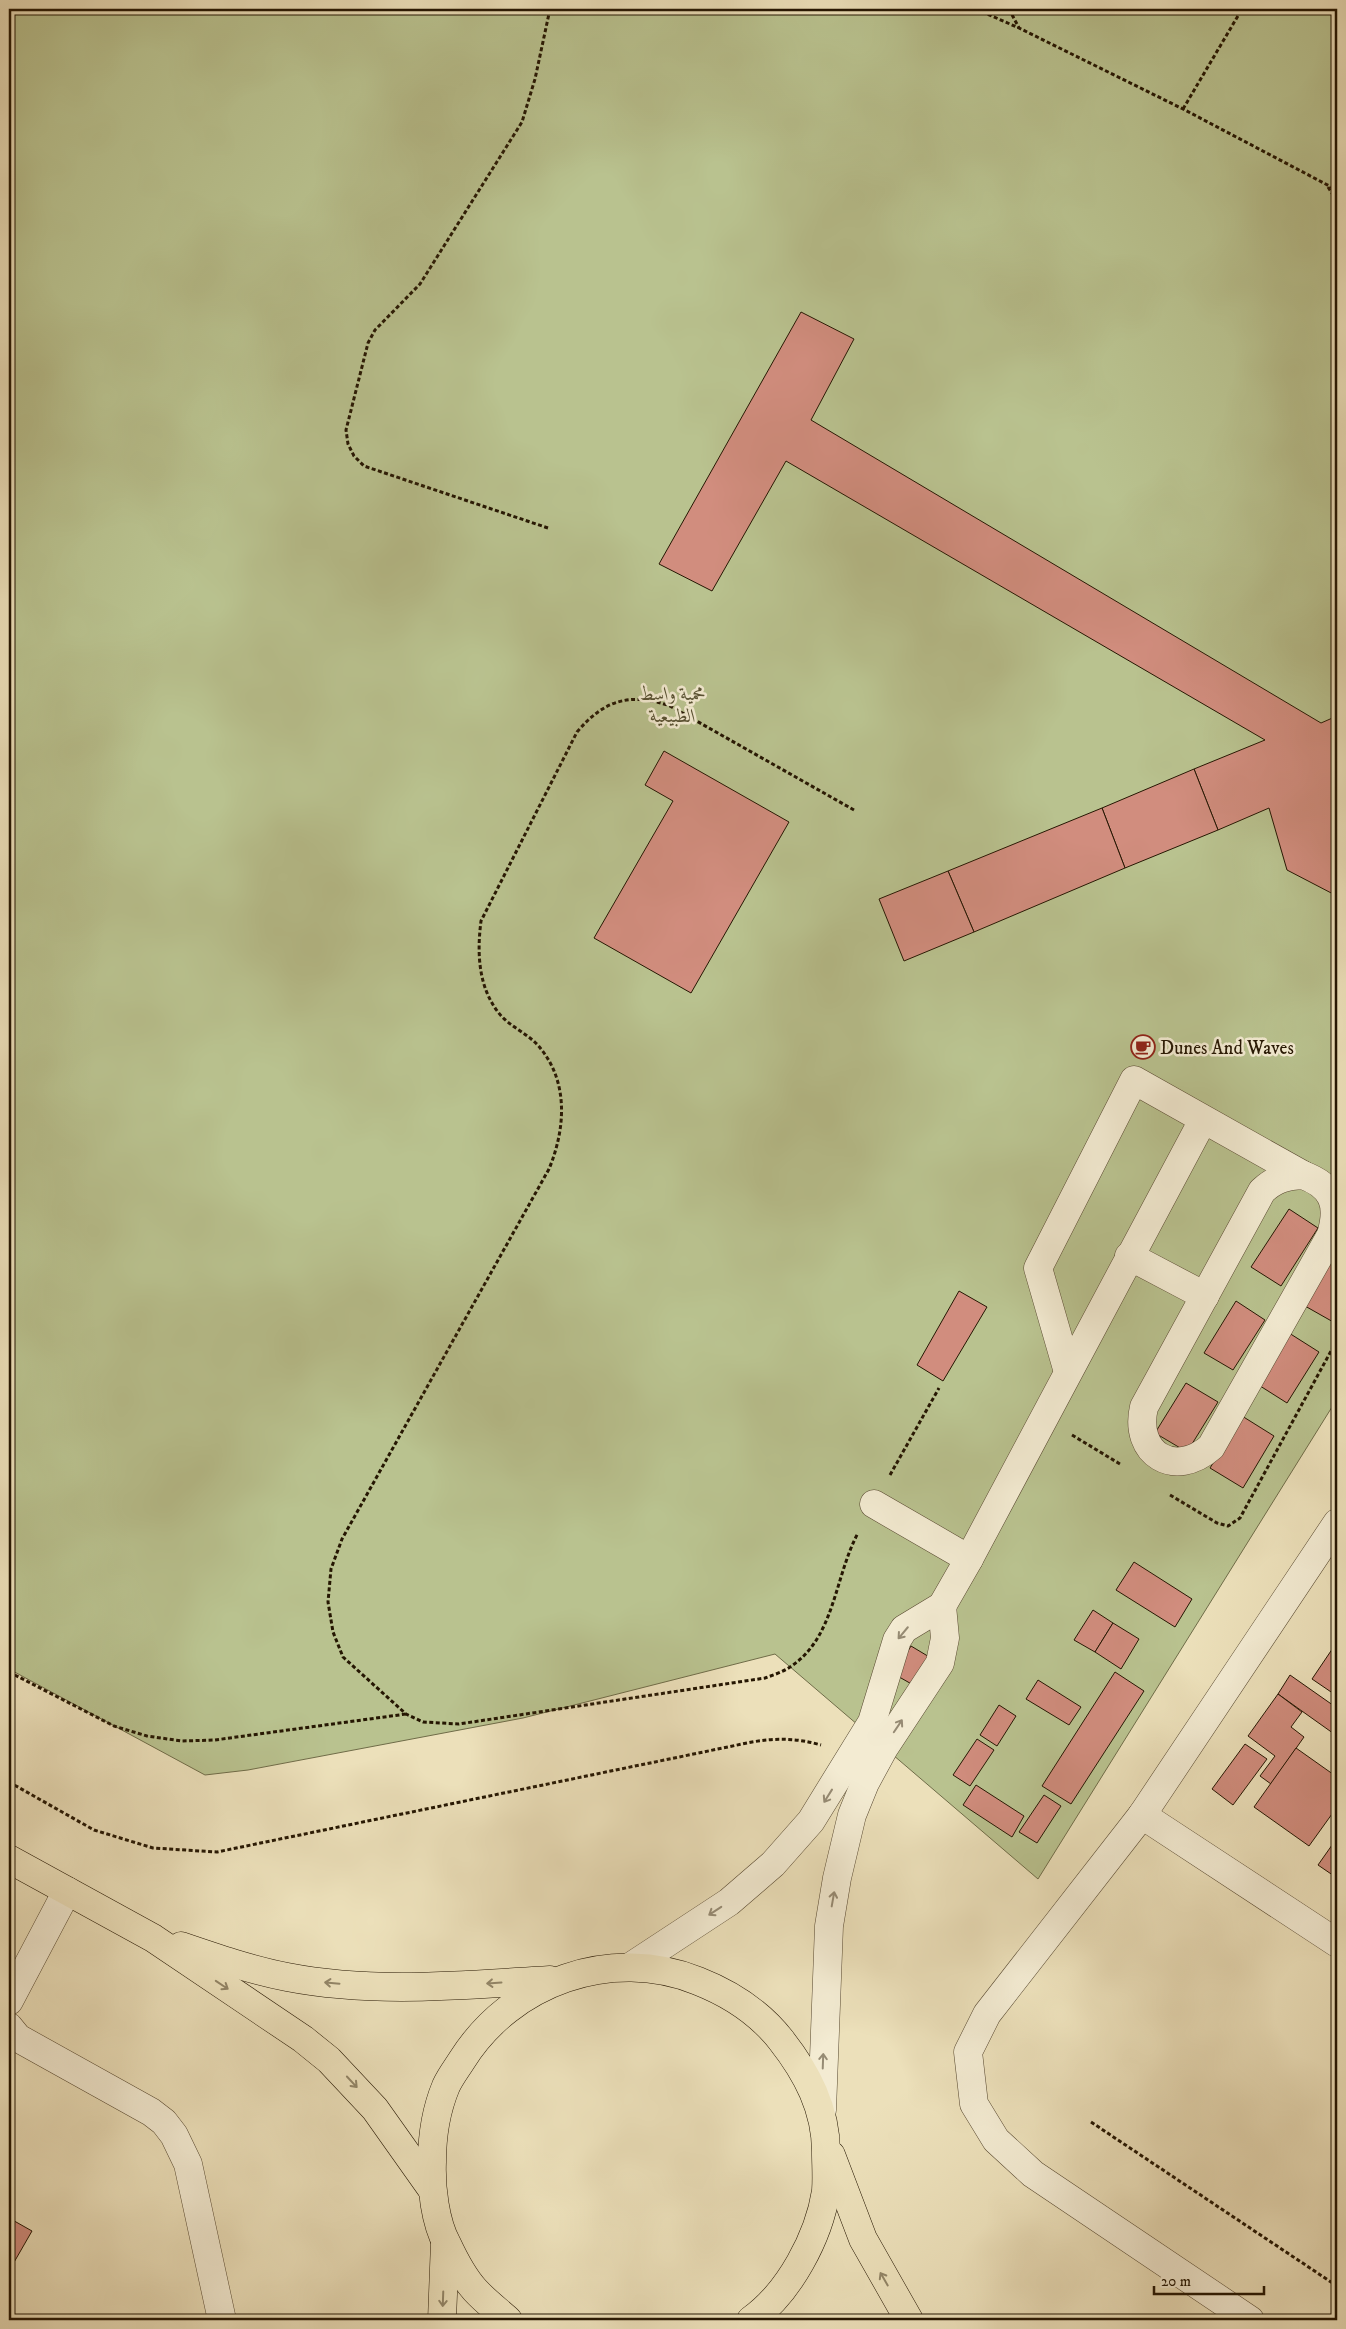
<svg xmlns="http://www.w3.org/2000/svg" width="1346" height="2329" viewBox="0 0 1346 2329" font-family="'IM FELL DW Pica',Amiri,serif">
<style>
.green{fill:#b9c28f;stroke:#6f6c48}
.building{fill:#d18d7e;stroke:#251602}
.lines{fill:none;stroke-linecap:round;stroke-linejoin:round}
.minor-casing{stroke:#574830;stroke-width:29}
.major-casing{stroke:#251602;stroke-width:29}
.path{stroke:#251602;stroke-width:3;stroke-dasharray:4 2.5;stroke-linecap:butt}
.minor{stroke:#f3ebd2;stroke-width:28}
.major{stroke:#ece0ba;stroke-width:28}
.oneway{stroke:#968b74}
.oneway2{stroke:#928567}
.labels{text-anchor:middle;stroke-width:5;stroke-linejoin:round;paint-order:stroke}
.park-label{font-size:19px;font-style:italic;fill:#595233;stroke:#f3ebd2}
.poi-label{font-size:19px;fill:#251602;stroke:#f3ebd2;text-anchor:start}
</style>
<rect width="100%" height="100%" fill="#ece0ba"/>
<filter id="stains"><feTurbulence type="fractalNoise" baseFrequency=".004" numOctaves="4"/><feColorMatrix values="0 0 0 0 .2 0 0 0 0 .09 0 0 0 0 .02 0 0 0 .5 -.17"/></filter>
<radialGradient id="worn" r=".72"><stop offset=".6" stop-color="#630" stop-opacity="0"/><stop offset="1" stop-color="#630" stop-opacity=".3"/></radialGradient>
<polygon class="green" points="9,9 1337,9 1337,1399 1038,1879 775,1654 523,1718 248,1770 205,1775 9,1669"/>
<g class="building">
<polygon points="801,312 854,339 811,420 1321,723 1337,716 1337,896 1287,870 1269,808 1218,830 1194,769 1265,740 786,461 712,591 659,564"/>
<polygon points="664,751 789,822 691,993 594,938 673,801 645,785"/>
<polygon points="1194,769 1218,830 1125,868 1102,808"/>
<polygon points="1102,808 1125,868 974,932 948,871"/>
<polygon points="948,871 974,932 904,961 879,899"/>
<polygon points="1289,1209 1318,1228 1281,1286 1251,1267"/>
<polygon points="1337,1250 1337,1320 1335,1323 1305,1306"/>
<polygon points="959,1291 987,1307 943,1381 917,1365"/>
<polygon points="1236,1301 1265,1320 1233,1370 1204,1353"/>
<polygon points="1289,1333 1319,1352 1287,1403 1257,1384"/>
<polygon points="1186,1383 1218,1402 1187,1452 1155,1433"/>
<polygon points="1242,1416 1274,1436 1243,1488 1210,1468"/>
<polygon points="1134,1562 1192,1599 1175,1627 1116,1590"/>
<polygon points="1093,1610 1113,1623 1095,1652 1074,1640"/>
<polygon points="1113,1623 1139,1639 1121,1669 1095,1652"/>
<polygon points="1337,1642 1337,1696 1312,1679"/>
<polygon points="911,1646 931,1658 915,1686 894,1674"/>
<polygon points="1115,1672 1144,1691 1071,1804 1042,1786"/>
<polygon points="1290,1675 1337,1708 1337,1736 1278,1694"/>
<polygon points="1038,1680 1081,1707 1069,1725 1026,1699"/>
<polygon points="1278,1694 1302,1712 1291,1727 1304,1737 1271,1784 1260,1776 1275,1756 1248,1736"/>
<polygon points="999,1705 1016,1716 997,1746 980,1735"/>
<polygon points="977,1739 994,1750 970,1786 953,1775"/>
<polygon points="1245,1744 1267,1759 1233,1805 1212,1789"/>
<polygon points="1296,1748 1337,1777 1337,1807 1309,1846 1254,1807"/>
<polygon points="976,1785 1024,1816 1012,1837 963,1805"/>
<polygon points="1044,1795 1061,1806 1037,1843 1019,1832"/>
<polygon points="1337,1838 1337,1878 1318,1865"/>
<polygon points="9,2218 32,2231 9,2271"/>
</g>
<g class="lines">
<g class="minor-casing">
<g id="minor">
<path d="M1303,1175C1333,1186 1340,1204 1331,1235L1211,1447C1175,1479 1133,1454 1144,1407L1262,1191C1275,1179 1285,1176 1303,1175Z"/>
<polyline points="1129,1256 1205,1296"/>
<polyline points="1068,1372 1038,1268 1134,1080 1303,1175"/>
<polyline points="874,1504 969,1559"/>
<polyline points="1142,1815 1337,1943"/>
<polyline points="630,1967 729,1902 773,1864 811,1821 872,1722 897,1640 904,1629 942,1606 969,1559 1203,1120"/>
<polyline points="9,2001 67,1891"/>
<polyline points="9,2027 18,2038 151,2112 164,2122 174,2135 188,2164 222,2320"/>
<polyline points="822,2110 829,1926 837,1878 852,1815 865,1783 884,1748 940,1663 945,1638 942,1606"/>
<polyline points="1250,2320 1033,2174 996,2140 974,2104 968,2052 987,2014 1142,1815 1337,1523"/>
</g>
</g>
<g class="major-casing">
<g id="major">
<polyline points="9,1859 153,1938 303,2039 329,2060 375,2109 431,2188"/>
<path d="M181,1946C216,1958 251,1970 287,1977C374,1994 463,1985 550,1980"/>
<polyline points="831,2155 863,2239 909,2320"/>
<polyline points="442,2320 445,2242"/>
<path d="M508,2320C497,2310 485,2301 475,2290C464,2278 454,2259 447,2244C435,2222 431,2187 432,2162C432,2137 436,2110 446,2086C450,2077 457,2068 462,2060C511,1982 611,1946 698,1981C731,1994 759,2012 781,2040C807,2073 826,2109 826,2152C826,2165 827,2178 826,2191C819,2237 789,2293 751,2320"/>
</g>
</g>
<g class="path">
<polyline points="976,9 1019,28 1183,109 1337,190"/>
<polyline points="1009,9 1019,28"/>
<polyline points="1183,109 1242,9"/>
<polyline points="1328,187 1337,201"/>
<polyline points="548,528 364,466 354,456 348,444 346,430 368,343 375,330 420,284 522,122 535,79 550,9"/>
<path d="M854,810L670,706C630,692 604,700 577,732L481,921C477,952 478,986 498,1012C509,1027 530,1034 541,1049C569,1084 565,1130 549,1169L342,1539L331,1569L328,1602L333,1632L343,1657L406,1714L423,1722L459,1724L765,1678C773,1675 783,1672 790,1667C835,1638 834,1578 858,1533"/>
<polyline points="1072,1435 1120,1464"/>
<polyline points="890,1475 939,1388"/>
<polyline points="1170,1495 1217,1523 1228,1526 1240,1518 1337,1340"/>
<polyline points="9,1672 114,1726 147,1736 182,1741 215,1740 406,1714"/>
<path d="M9,1782L94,1830L153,1848L217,1852L752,1742C776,1738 797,1738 821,1745"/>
<polyline points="1091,2122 1337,2286"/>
</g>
<use href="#minor" class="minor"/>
<use href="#major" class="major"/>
</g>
<defs><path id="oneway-shaft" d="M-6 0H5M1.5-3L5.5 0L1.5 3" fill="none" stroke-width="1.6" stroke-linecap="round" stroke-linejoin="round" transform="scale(1.25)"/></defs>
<g class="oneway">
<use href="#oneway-shaft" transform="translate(903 1633) rotate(130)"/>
<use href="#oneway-shaft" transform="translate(898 1726) rotate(-56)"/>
<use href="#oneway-shaft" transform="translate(828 1796) rotate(122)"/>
<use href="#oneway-shaft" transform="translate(833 1899) rotate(-80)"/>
<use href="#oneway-shaft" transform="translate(715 1911) rotate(147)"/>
<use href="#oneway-shaft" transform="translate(823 2061) rotate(-88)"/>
</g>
<g class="oneway2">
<use href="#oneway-shaft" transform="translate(332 1983) rotate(-175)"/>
<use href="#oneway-shaft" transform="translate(494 1983) rotate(176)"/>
<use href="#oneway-shaft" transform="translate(222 1985) rotate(34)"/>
<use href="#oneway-shaft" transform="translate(352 2082) rotate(47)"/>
<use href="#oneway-shaft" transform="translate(884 2279) rotate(-120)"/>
<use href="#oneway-shaft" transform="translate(443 2299) rotate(92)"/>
</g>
<defs>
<g id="cafe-ring" transform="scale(1.25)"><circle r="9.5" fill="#f3ebd2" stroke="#8f2418" stroke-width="1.5"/><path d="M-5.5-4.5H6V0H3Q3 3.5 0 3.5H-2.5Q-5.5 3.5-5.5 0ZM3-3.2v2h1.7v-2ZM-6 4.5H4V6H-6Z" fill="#8f2418"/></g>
</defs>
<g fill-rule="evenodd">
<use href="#cafe-ring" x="1143" y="1047"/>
</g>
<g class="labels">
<g class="park-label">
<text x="673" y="700">محمية واسط<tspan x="673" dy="22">الطبيعية</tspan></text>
</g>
<g class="poi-label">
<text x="1160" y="1054">Dunes And Waves</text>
</g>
</g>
<rect width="1346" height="2329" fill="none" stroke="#ece0ba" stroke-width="30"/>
<rect x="10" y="10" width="1326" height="2309" fill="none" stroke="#251602" stroke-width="2.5"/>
<rect x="15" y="15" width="1316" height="2299" fill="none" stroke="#251602"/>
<path d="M1154 2286v8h110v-8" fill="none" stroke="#251602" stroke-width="2.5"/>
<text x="1161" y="2286" font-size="15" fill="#251602" stroke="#f3ebd2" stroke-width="4" paint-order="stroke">20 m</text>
<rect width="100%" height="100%" filter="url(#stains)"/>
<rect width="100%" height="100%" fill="url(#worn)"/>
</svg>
